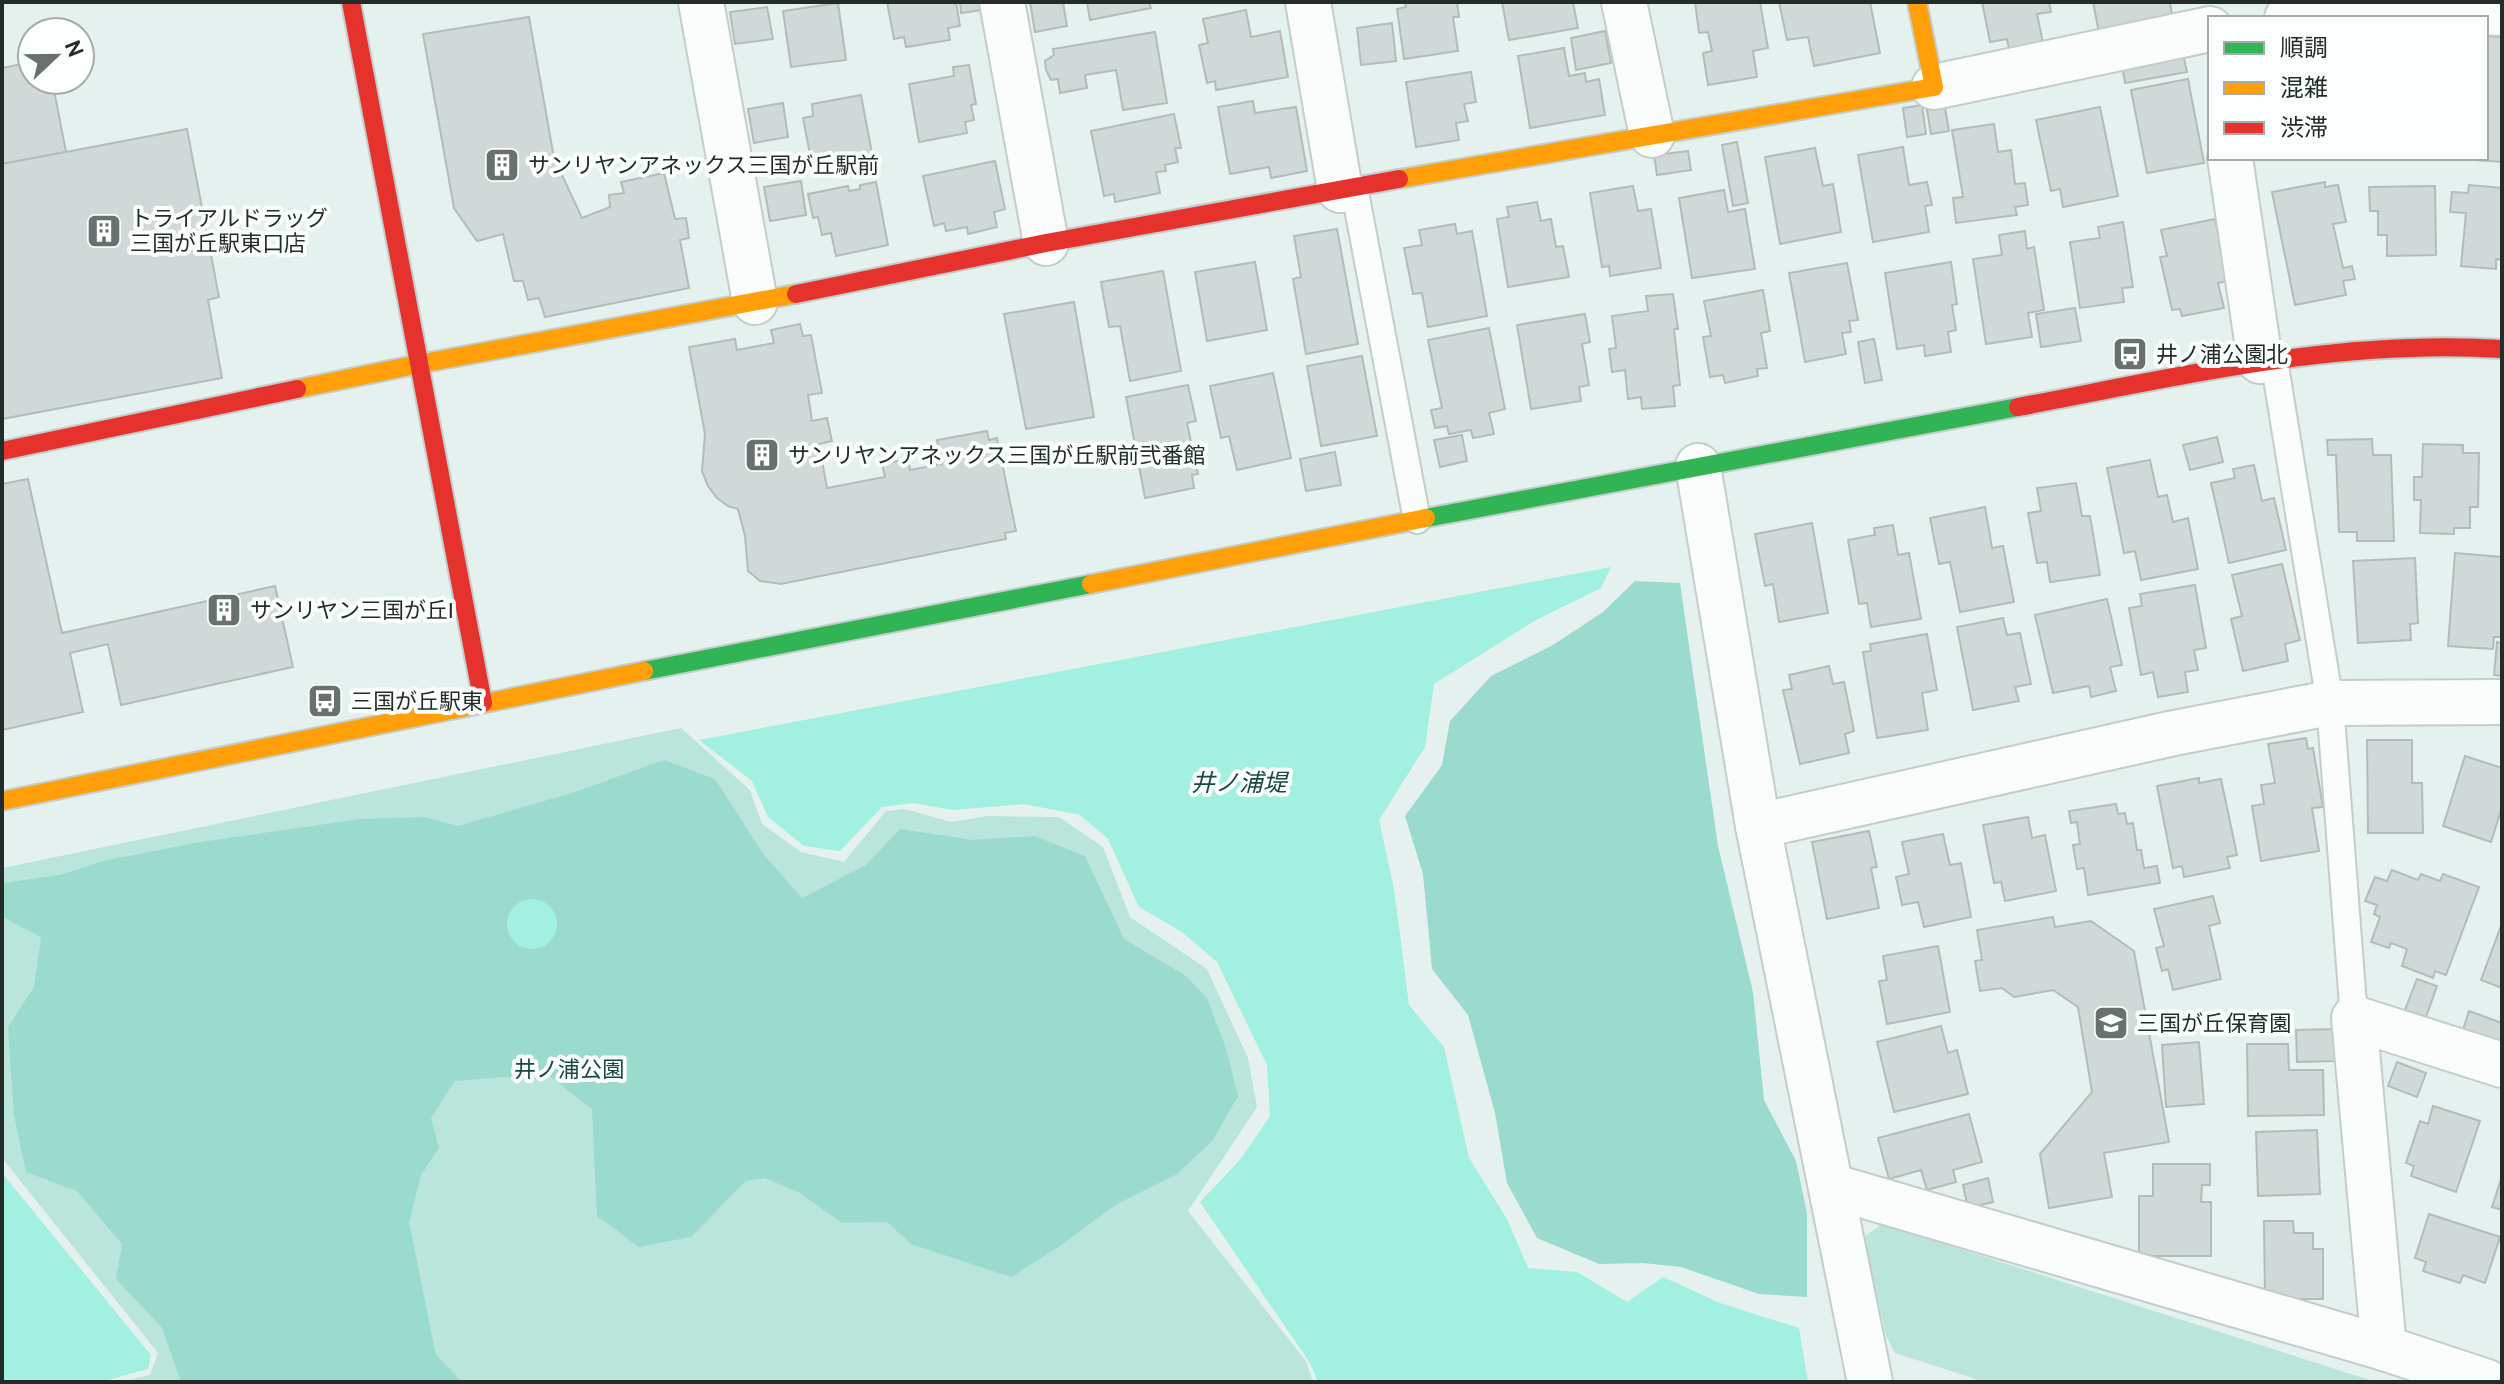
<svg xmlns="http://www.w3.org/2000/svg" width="2504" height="1384" viewBox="0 0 2504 1384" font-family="Cabin,'Noto Sans JP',sans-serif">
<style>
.green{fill:#bae5db}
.forest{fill:#9bdbce}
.water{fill:#a2f0df}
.building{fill:#d0d9d7;stroke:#b3bcba;stroke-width:2}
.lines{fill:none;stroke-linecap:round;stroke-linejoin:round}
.lane-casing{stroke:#c3cdca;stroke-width:30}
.street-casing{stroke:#c3cdca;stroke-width:48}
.fast-casing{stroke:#c3cdca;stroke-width:22}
.slow-casing{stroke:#c3cdca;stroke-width:22}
.jam-casing{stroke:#c3cdca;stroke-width:22}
.lane{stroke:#fbfdfc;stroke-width:26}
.street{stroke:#fbfdfc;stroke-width:44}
.fast{stroke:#30b455;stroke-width:18}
.slow{stroke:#ff9f0a;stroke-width:18}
.jam{stroke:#e5322d;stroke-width:18}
.labels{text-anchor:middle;stroke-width:8;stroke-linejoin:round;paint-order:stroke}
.poi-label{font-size:22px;fill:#242c2a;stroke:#fafffe;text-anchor:start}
.park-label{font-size:22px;fill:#18483e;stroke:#fafffe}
.water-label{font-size:24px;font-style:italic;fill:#18483e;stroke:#fafffe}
</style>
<rect width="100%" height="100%" fill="#e5f1ee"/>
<g class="green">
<polygon points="681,728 750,790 762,824 801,852 844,862 886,811 905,809 951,822 988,816 1059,817 1103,847 1130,917 1207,969 1248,1058 1257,1107 1188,1211 1306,1361 1313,1382 122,1382 150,1375 158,1353 2,1158 2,868"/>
<polygon points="1882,1224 2376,1382 1985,1382 1895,1353 1886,1336 1864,1237"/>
</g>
<g class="forest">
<polygon points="1635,581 1680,583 1718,846 1753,992 1764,1100 1796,1161 1807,1213 1807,1297 1759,1294 1681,1267 1643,1263 1599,1264 1537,1238 1507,1183 1495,1113 1468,1015 1432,969 1423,874 1405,816 1442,765 1450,721 1491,676 1553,645 1603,612"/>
<polygon points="664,760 715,779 764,855 802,898 866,865 900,829 973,840 1034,836 1085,856 1124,939 1186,976 1207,998 1226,1048 1238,1096 1213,1140 1177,1174 1117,1204 1057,1248 1011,1277 911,1244 887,1222 842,1223 800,1193 765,1178 746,1181 691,1237 639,1247 597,1216 592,1109 547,1074 455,1081 431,1118 439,1148 421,1175 409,1222 436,1355 462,1382 181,1382 162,1328 116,1279 122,1244 77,1191 26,1172 14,1115 8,1027 34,987 41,937 2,917 2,883 60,875 103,861 200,842 360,819 424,817 458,826 575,792"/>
</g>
<g class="water">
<polygon points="1611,567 1601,588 1536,620 1434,684 1425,747 1379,820 1394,889 1409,1005 1444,1047 1469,1158 1507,1219 1528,1268 1577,1272 1627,1302 1663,1277 1720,1303 1799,1328 1808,1382 1318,1382 1310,1363 1200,1202 1240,1160 1270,1116 1267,1065 1217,962 1182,932 1139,907 1108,839 1080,815 1024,804 953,810 913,803 882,807 840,851 804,846 768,817 752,781 699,740"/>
<circle cx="532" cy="924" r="25"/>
<polygon points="2,1173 151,1355 148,1369 101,1382 2,1382"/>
</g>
<g class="building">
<polygon points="887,2 956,2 960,26 948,28 950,40 906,47 904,37 894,39"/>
<polygon points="960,2 981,2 982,10 961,13"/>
<polygon points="1030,2 1063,2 1067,26 1035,32"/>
<polygon points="1087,2 1149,2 1151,8 1090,20"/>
<polygon points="1405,2 1457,2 1459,17 1453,17 1458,51 1404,59 1397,9 1406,7"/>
<polygon points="1502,2 1573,2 1578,28 1509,40"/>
<polygon points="1695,2 1760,2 1768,48 1753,51 1757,77 1708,85 1703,53 1712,51 1708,32 1699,33"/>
<polygon points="1779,2 1870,2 1880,53 1814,66 1808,37 1787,40"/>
<polygon points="1982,2 2049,2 2051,12 2037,14 2043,43 2009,49 2007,39 1990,42"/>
<polygon points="2093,2 2170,2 2173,20 2099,33"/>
<polygon points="838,3 846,60 791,67 783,11"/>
<polygon points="767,7 773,39 735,44 730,12"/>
<polygon points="1246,10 1251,37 1280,31 1288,77 1216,90 1215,81 1207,83 1199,45 1208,43 1203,19"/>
<polygon points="529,17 554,158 582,218 610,207 609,195 624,193 621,182 664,173 675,219 686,218 689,238 680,240 689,288 545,317 539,298 528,300 523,281 514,281 503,234 477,241 454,208 423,34"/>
<polygon points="1392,23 1396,61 1361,65 1357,28"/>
<polygon points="1605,31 1611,63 1576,70 1571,38"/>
<polygon points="1155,32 1167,103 1123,110 1116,70 1085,75 1087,88 1060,93 1058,79 1051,80 1046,70 1045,61 1054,55 1053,49"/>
<polygon points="2486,36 2502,37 2502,162 2447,158 2486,158"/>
<polygon points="1564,48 1569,76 1585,73 1586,82 1599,79 1605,115 1530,128 1518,56"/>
<polygon points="2183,54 2187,72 2125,83 2122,65"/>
<polygon points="32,62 32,80 52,80 66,152 2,164 2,68"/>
<polygon points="969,65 976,104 971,105 974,120 965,122 967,133 919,142 909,84 954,76 953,67"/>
<polygon points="1471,72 1476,102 1464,104 1468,121 1456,123 1459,140 1416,147 1406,82"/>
<polygon points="2188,79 2204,163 2147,173 2131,90"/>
<polygon points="861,95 873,159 813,170 803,118 813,116 812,104"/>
<polygon points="1253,101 1255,113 1296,107 1307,171 1271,178 1269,167 1230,174 1218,107"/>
<polygon points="1944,102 1949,131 1931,134 1926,105"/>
<polygon points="783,103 788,137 754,143 748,109"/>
<polygon points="1922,105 1926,134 1907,137 1903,108"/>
<polygon points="2100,107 2118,196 2063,207 2060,189 2051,191 2036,120"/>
<polygon points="1174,114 1181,148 1175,148 1178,162 1165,165 1166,171 1156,172 1160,193 1115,202 1114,194 1104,196 1091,131"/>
<polygon points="1994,124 1998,152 2011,150 2015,184 2025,183 2028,205 2015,207 2017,215 1956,223 1953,198 1963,197 1952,130"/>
<polygon points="187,129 219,297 208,300 222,378 2,419 2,164"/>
<polygon points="1737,142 1748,203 1733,206 1722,145"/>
<polygon points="1903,147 1909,185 1927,182 1932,205 1925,206 1929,232 1873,242 1858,155"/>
<polygon points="1815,148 1823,186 1833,184 1841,232 1780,244 1765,157"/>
<polygon points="1688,151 1691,170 1657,175 1654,155"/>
<polygon points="995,161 1005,209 994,212 997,227 968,234 967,227 946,231 944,223 934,226 923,176"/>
<polygon points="801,181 806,215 770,221 764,187"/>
<polygon points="876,182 888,245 836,256 831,233 822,235 818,217 813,218 808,194 848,186 849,191 860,189 860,185"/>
<polygon points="2325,182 2325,187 2338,185 2346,222 2333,224 2343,268 2352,266 2355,279 2343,281 2346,295 2295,305 2272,192"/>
<polygon points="2469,185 2502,188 2502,260 2496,259 2496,269 2461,266 2466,213 2450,212 2452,192 2468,193"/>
<polygon points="1633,186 1638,211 1651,209 1661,268 1610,276 1609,266 1602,267 1590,193"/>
<polygon points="2435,186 2436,255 2387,256 2387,235 2378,235 2378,211 2370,211 2369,187"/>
<polygon points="1724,190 1728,212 1745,209 1755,269 1692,278 1679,198"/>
<polygon points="1537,202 1541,221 1551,219 1556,247 1563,246 1569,277 1508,287 1497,219 1509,217 1507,207"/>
<polygon points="2215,219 2228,281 2218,283 2224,308 2182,316 2180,309 2172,310 2160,257 2167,256 2161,230"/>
<polygon points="2123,222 2133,287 2122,288 2124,302 2080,308 2070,242 2100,238 2098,227"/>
<polygon points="1455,224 1457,234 1472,231 1487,316 1428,327 1422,293 1413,294 1404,248 1422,245 1419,230"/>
<polygon points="1337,229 1358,344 1306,354 1293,279 1301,277 1294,236"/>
<polygon points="2025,231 2027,249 2034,247 2044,310 2028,313 2032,337 1986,344 1973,259 2002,255 1999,235"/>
<polygon points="1255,262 1267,330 1207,341 1195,272"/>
<polygon points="1951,262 1957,304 1952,305 1956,330 1948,332 1951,352 1925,356 1924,345 1897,349 1885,273"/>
<polygon points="1847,263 1858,320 1849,321 1851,332 1842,333 1846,354 1805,362 1789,273"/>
<polygon points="1163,271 1181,371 1130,381 1120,326 1109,327 1101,282"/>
<polygon points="1763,290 1770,331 1761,333 1767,368 1757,369 1758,376 1725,383 1723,375 1710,377 1703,337 1711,336 1704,301"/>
<polygon points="1673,294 1678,329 1674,329 1680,385 1673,386 1675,406 1642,409 1641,397 1628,399 1625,370 1612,372 1609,349 1616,348 1612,316 1648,311 1646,296"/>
<polygon points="1074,302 1094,417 1026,429 1004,314"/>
<polygon points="2075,308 2081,341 2041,347 2036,314"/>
<polygon points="1585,314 1590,342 1582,344 1589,385 1579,387 1581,401 1531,409 1517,325"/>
<polygon points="800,324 803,336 811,335 822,393 808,395 812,421 827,418 832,441 819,444 827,488 885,477 882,464 908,459 910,470 942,464 937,440 987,431 989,440 997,438 1016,531 1005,533 1006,539 781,584 760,581 748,571 745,536 738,509 728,506 717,498 708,486 702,471 705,434 689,347 735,339 737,350 774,343 771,330"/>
<polygon points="1489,328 1505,409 1489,413 1494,434 1473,438 1471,430 1449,434 1447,426 1435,428 1431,410 1442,408 1428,340"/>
<polygon points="1874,339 1882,380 1865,383 1858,342"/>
<polygon points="1362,356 1377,436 1321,446 1307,366"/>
<polygon points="1273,373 1291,458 1237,470 1229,436 1221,438 1210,386"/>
<polygon points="1188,385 1196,421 1187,423 1198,474 1192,475 1194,488 1145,498 1126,397"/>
<polygon points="1462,435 1467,461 1440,467 1434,440"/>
<polygon points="2217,437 2223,462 2190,470 2183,445"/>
<polygon points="2372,439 2373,455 2391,455 2394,541 2357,541 2357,532 2339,532 2336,455 2328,455 2327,440"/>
<polygon points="2423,444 2463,445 2463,453 2479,453 2478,507 2470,507 2470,528 2454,528 2454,534 2420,533 2421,500 2414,500 2414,477 2422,477"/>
<polygon points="1335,452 1341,485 1306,491 1300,459"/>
<polygon points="2150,460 2158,497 2167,495 2173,522 2188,518 2198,569 2141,580 2135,551 2124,553 2107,468"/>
<polygon points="2254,465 2262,501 2274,498 2286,550 2229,563 2211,483 2235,478 2233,469"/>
<polygon points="28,479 62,633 275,586 293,667 121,705 108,644 70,653 83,712 2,730 2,484"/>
<polygon points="2076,483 2082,516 2090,516 2100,575 2050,582 2047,562 2037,563 2028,513 2041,511 2037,488"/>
<polygon points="1985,507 1992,548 2003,546 2014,602 1960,612 1950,562 1939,564 1930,518"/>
<polygon points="1812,523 1828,613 1779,622 1773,584 1765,586 1755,534"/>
<polygon points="1893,525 1898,555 1909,553 1921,619 1871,627 1867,603 1859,604 1848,540 1875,535 1874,528"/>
<polygon points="2455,553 2502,557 2502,637 2494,637 2493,649 2448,646"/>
<polygon points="2415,558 2418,623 2410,624 2411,640 2358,643 2353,561"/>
<polygon points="2282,564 2300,640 2285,644 2288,661 2243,671 2231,619 2242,616 2232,575"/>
<polygon points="2195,585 2206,648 2194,650 2198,670 2185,672 2188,692 2158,697 2153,672 2141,675 2129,608 2142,606 2140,594"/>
<polygon points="2107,599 2122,665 2110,667 2116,691 2091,697 2089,686 2053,693 2035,615"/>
<polygon points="2003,618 2007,635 2020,633 2031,684 2015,687 2019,701 1973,710 1957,627"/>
<polygon points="1927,634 1937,690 1922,693 1928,730 1877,738 1863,652 1871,651 1870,644"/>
<polygon points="2497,642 2502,643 2502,676 2494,675"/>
<polygon points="1829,666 1833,684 1844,682 1854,731 1845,734 1849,753 1800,764 1783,690 1792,689 1789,675"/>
<polygon points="2306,738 2308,749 2313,748 2323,807 2312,808 2319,851 2261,861 2252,806 2264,804 2261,785 2275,783 2268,744"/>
<polygon points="2367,740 2412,740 2412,783 2422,783 2423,833 2368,833"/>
<polygon points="2465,756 2502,768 2502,807 2491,842 2443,826"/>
<polygon points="2199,778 2199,783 2221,779 2237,855 2227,857 2230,868 2184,877 2182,866 2173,868 2157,786"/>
<polygon points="2116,804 2118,814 2125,813 2127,824 2133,823 2137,850 2141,850 2144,868 2157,866 2160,883 2088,895 2084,868 2077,869 2073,845 2080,844 2077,822 2071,823 2069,811"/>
<polygon points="2028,817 2032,838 2045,835 2056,891 2005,901 2001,882 1994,883 1983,825"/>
<polygon points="1869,831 1877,867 1871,868 1879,908 1827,919 1812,842"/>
<polygon points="1943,834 1950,865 1961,863 1971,917 1924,927 1918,902 1902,905 1896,877 1909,874 1902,842"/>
<polygon points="2392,870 2418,880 2421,874 2440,881 2443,874 2479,887 2446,975 2435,971 2433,978 2402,966 2407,949 2391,943 2389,948 2371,942 2380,917 2374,914 2377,905 2365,901 2375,877 2387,881"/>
<polygon points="2213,896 2220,923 2209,926 2221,979 2173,990 2168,969 2162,971 2156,948 2164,946 2154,909"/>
<polygon points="2053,917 2055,927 2091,921 2134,951 2169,1142 2104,1153 2112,1197 2049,1208 2040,1154 2092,1092 2078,1007 2053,990 2014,997 2002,988 1980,991 1975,961 1982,960 1977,930"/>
<polygon points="2502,923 2502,988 2481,980"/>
<polygon points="1938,946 1950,1012 1887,1024 1879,981 1887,980 1883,956"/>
<polygon points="2417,979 2437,986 2426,1017 2405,1010"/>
<polygon points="2469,1011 2502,1023 2502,1044 2463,1030"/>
<polygon points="1941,1026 1948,1053 1957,1050 1968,1094 1894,1112 1877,1042"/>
<polygon points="2335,1029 2336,1061 2297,1062 2296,1030"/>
<polygon points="2199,1042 2204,1104 2166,1107 2162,1045"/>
<polygon points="2247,1044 2288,1044 2289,1070 2323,1070 2324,1115 2248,1116"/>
<polygon points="2397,1062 2426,1073 2417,1097 2388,1086"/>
<polygon points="2433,1106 2480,1121 2456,1192 2411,1176 2414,1166 2406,1163 2420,1121 2428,1124"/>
<polygon points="1969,1114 1982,1162 1953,1170 1956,1182 1927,1190 1921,1170 1889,1179 1878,1138"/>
<polygon points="2317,1130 2320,1194 2258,1196 2256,1132"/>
<polygon points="2153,1164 2210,1164 2210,1185 2202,1185 2201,1202 2211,1202 2211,1256 2139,1256 2139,1196 2153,1196"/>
<polygon points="2502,1176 2502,1210 2492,1207"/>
<polygon points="1988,1178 1993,1202 1968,1208 1963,1185"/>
<polygon points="2429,1214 2500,1237 2485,1283 2463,1275 2460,1283 2423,1271 2426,1262 2415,1258"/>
<polygon points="2264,1221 2293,1221 2294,1233 2313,1233 2313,1249 2323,1249 2323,1299 2265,1299"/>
</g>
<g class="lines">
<g class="lane-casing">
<g id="lane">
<polyline points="1354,187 1417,520"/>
<polyline points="2274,360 2330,703 2354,1018"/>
</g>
</g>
<g class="street-casing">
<g id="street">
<polyline points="701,2 755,302"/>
<polyline points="1002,2 1046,243"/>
<polyline points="1308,2 1340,190"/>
<polyline points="1624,2 1652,135"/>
<polyline points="2287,18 2360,7 2502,13"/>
<polyline points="1934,87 2210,29"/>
<polyline points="2230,158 2260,361"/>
<polyline points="1698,466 1758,826 1870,1382"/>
<polyline points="1758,826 2174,733 2330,703 2502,702"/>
<polyline points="1831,1186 2384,1348 2487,1382"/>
<polyline points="2384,1348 2354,1018 2502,1065"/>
</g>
</g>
<g class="fast-casing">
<g id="fast">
<polyline points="1426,518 2018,407"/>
<polyline points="644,671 1091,584"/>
</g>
</g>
<g class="slow-casing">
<g id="slow">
<polyline points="1399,179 1934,87 1917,2"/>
<polyline points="297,389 419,364 796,294"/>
<polyline points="1091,584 1426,518"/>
<polyline points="2,801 644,671"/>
</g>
</g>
<g class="jam-casing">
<g id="jam">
<polyline points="351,2 483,703"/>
<polyline points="796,294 1046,243 1399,179"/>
<path d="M2018,407C2178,377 2339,338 2502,349"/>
<polyline points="2,451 297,389"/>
</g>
</g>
<use href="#lane" class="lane"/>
<use href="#street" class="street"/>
<use href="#fast" class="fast"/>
<use href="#slow" class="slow"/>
<use href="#jam" class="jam"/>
</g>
<defs>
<g id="building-square" transform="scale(1.8)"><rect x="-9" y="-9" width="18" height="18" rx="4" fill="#68716f" stroke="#fafffe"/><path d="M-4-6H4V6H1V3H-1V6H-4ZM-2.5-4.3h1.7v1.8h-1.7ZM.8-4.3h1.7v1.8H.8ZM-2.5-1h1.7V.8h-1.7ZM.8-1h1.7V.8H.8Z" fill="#fff"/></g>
<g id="bus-square" transform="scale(1.8)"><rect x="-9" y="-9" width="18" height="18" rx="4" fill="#68716f" stroke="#fafffe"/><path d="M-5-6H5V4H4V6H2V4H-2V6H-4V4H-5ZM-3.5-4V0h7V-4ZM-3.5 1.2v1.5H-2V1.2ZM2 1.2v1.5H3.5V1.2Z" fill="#fff"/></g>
<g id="school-square" transform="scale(1.8)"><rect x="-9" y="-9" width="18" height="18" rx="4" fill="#68716f" stroke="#fafffe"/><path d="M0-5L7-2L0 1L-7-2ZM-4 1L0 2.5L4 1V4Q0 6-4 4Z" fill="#fff"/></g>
</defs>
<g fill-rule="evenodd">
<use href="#building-square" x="502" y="165"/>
<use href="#building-square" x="104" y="231"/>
<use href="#bus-square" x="2130" y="354"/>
<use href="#building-square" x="762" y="455"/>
<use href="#building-square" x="224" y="610"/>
<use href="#bus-square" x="325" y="701"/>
<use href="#school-square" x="2111" y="1023"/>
</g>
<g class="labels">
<g class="poi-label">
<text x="528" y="173">サンリヤンアネックス三国が丘駅前</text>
<text x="130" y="226">トライアルドラッグ<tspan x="130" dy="25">三国が丘駅東口店</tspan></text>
<text x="2156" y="362">井ノ浦公園北</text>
<text x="788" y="463">サンリヤンアネックス三国が丘駅前弐番館</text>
<text x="250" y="618">サンリヤン三国が丘I</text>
<text x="351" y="709">三国が丘駅東</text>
<text x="2137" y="1031">三国が丘保育園</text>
</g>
<g class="park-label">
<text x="569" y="1077">井ノ浦公園</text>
</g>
<g class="water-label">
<text x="1239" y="791">井ノ浦堤</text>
</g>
</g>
<rect width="2504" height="1384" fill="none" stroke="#242c2a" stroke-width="8"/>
<rect x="2208" y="16" width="280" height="144" fill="#fafffe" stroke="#a4aba9" stroke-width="2"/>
<rect x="2224" y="42" width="40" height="12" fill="#30b455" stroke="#a4aba9" stroke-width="2"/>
<text x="2280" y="56" font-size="24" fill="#242c2a">順調</text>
<rect x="2224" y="82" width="40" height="12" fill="#ff9f0a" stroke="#a4aba9" stroke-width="2"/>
<text x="2280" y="96" font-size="24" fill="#242c2a">混雑</text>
<rect x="2224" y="122" width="40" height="12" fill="#e5322d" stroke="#a4aba9" stroke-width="2"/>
<text x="2280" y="136" font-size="24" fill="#242c2a">渋滞</text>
<g transform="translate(56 56) rotate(68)"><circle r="38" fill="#fafffe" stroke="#a4aba9" stroke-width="2"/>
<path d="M0-6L14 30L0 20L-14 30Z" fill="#68716f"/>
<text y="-12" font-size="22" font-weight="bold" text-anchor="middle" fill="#242c2a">N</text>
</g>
</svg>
